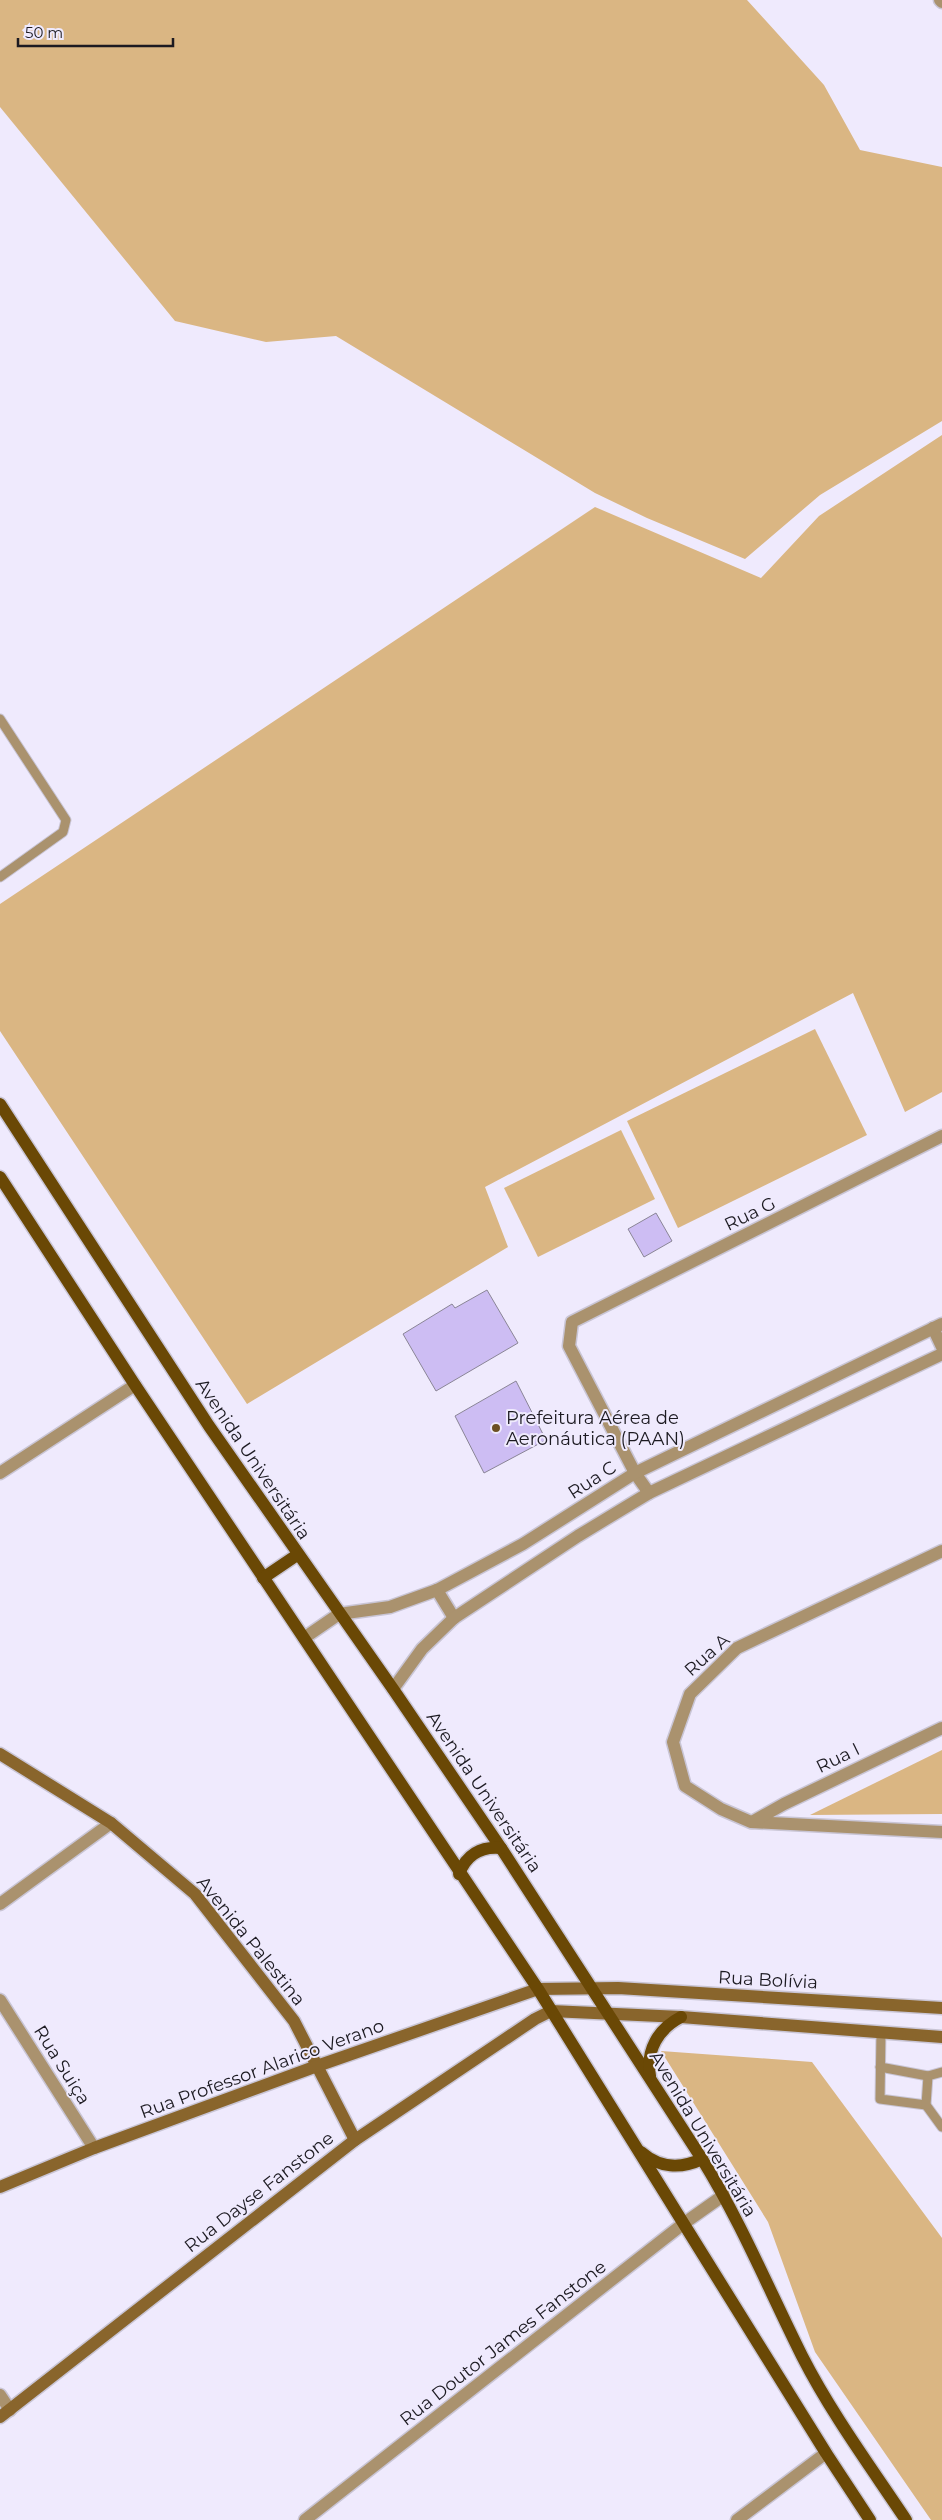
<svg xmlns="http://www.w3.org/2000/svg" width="942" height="2520" viewBox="0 0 942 2520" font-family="Montserrat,sans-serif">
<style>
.green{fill:#dab683}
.building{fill:#cdbdf3;stroke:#8a8596}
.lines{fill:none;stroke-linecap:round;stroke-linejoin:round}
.lane-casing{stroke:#c9c5d5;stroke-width:11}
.street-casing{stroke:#c9c5d5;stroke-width:15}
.secondary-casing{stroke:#c9c5d5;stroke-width:15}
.primary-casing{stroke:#c9c5d5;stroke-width:15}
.lane{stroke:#aa926e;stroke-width:9}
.street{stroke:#aa926e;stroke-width:12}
.secondary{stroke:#89652c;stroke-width:12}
.primary{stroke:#6a4805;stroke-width:12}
.poi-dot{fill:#6c5023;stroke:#efeafd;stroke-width:2}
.labels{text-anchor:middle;stroke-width:4;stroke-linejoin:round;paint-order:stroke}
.street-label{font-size:18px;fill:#1c1a21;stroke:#efeafd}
.poi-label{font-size:18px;fill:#1c1a21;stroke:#efeafd;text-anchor:start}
</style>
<rect width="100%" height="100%" fill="#efeafd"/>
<g class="green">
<polygon points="0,0 747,0 824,85 860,150 942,167 942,421 820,495 745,559 647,518 595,493 336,336 266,342 175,321 0,107"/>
<polygon points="942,435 942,1092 905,1112 853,993 485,1187 508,1247 247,1404 0,1031 0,904 595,507 761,578 819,516"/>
<polygon points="815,1029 867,1135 678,1228 627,1121"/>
<polygon points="621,1130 655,1199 538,1257 504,1188"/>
<polygon points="942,1750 942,1814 810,1815"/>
<polygon points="661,2051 812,2062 942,2238 942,2520 931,2520 815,2352 768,2222"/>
</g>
<g class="building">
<polygon points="656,1213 672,1241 644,1257 628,1229"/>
<polygon points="487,1290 518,1343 436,1391 403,1334 452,1304 455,1308"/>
<polygon points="516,1381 546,1440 484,1473 455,1416"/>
</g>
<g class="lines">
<g class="lane-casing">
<g id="lane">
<polyline points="0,719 66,820 63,832 0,877"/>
<polyline points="881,2033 880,2099 926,2105"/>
<polyline points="880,2067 928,2076"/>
<polyline points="942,2072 928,2076 926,2105 942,2127"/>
</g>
</g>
<g class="street-casing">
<g id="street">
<polyline points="940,0 942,2"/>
<polyline points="933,1328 942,1347"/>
<polyline points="0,1473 135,1385"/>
<polyline points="649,1493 635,1473 569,1346 572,1322 942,1136"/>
<polyline points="942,1551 737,1648 690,1694 673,1742 685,1786 721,1809 751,1822 942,1832"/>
<polyline points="437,1590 454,1618"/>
<polyline points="304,1638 339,1614 390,1607 437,1590 523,1544 635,1473 942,1324"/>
<polyline points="393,1689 422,1649 454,1618 578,1536 649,1493 942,1354"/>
<polyline points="752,1822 784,1804 942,1728"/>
<polyline points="0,1904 111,1823"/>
<polyline points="0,2000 94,2148"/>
<polyline points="0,2395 10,2410"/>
<polyline points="305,2520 683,2224 724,2195"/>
<polyline points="737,2520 826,2453"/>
</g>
</g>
<g class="secondary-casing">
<g id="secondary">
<polyline points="0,1754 111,1823 195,1894 294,2021 355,2140"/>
<polyline points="0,2187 94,2148 317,2066 538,1989 618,1988 942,2008"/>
<polyline points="0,2417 355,2140 535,2019 551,2011 681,2017 942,2037"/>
</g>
</g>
<g class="primary-casing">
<g id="primary">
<path d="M0,1104L209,1426L393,1689L501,1848L702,2159C741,2222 769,2290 802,2356C831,2413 870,2466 906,2520"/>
<polyline points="0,1177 135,1385 538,1989 826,2453 870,2520"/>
<polyline points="263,1578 297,1555"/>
<path d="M459,1874C466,1855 481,1846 501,1848"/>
<path d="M650,2076C646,2050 658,2029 681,2017"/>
<path d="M641,2152C659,2168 681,2169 702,2159"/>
</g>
</g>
<use href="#lane" class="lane"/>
<use href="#street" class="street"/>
<use href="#secondary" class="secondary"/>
<use href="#primary" class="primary"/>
</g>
<circle class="poi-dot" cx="496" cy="1428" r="5"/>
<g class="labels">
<g class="street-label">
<text transform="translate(750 1214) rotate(-26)" y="6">Rua G</text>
<text transform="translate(253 1459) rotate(56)" y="6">Avenida Universitária</text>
<text transform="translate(592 1480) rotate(-33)" y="6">Rua C</text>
<text transform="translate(707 1655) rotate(-42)" y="6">Rua A</text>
<text transform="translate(838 1758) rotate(-26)" y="6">Rua I</text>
<text transform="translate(484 1792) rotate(56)" y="6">Avenida Universitária</text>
<text transform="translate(251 1941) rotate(51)" y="6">Avenida Palestina</text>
<text transform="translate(768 1980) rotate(3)" y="6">Rua Bolívia</text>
<text transform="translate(62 2065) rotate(58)" y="6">Rua Suiça</text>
<text transform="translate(262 2069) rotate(-20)" y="6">Rua Professor Alarico Verano</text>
<text transform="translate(703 2134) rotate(59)" y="6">Avenida Universitária</text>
<text transform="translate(259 2192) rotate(-38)" y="6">Rua Dayse Fanstone</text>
<text transform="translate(503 2343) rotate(-38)" y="6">Rua Doutor James Fanstone</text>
</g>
<g class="poi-label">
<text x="506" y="1424">Prefeitura Aérea de<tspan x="506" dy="21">Aeronáutica (PAAN)</tspan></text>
</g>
</g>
<path d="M18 38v8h155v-8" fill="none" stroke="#1c1a21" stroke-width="2.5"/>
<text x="25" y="38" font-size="15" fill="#1c1a21" stroke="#efeafd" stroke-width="4" paint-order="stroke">50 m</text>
</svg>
